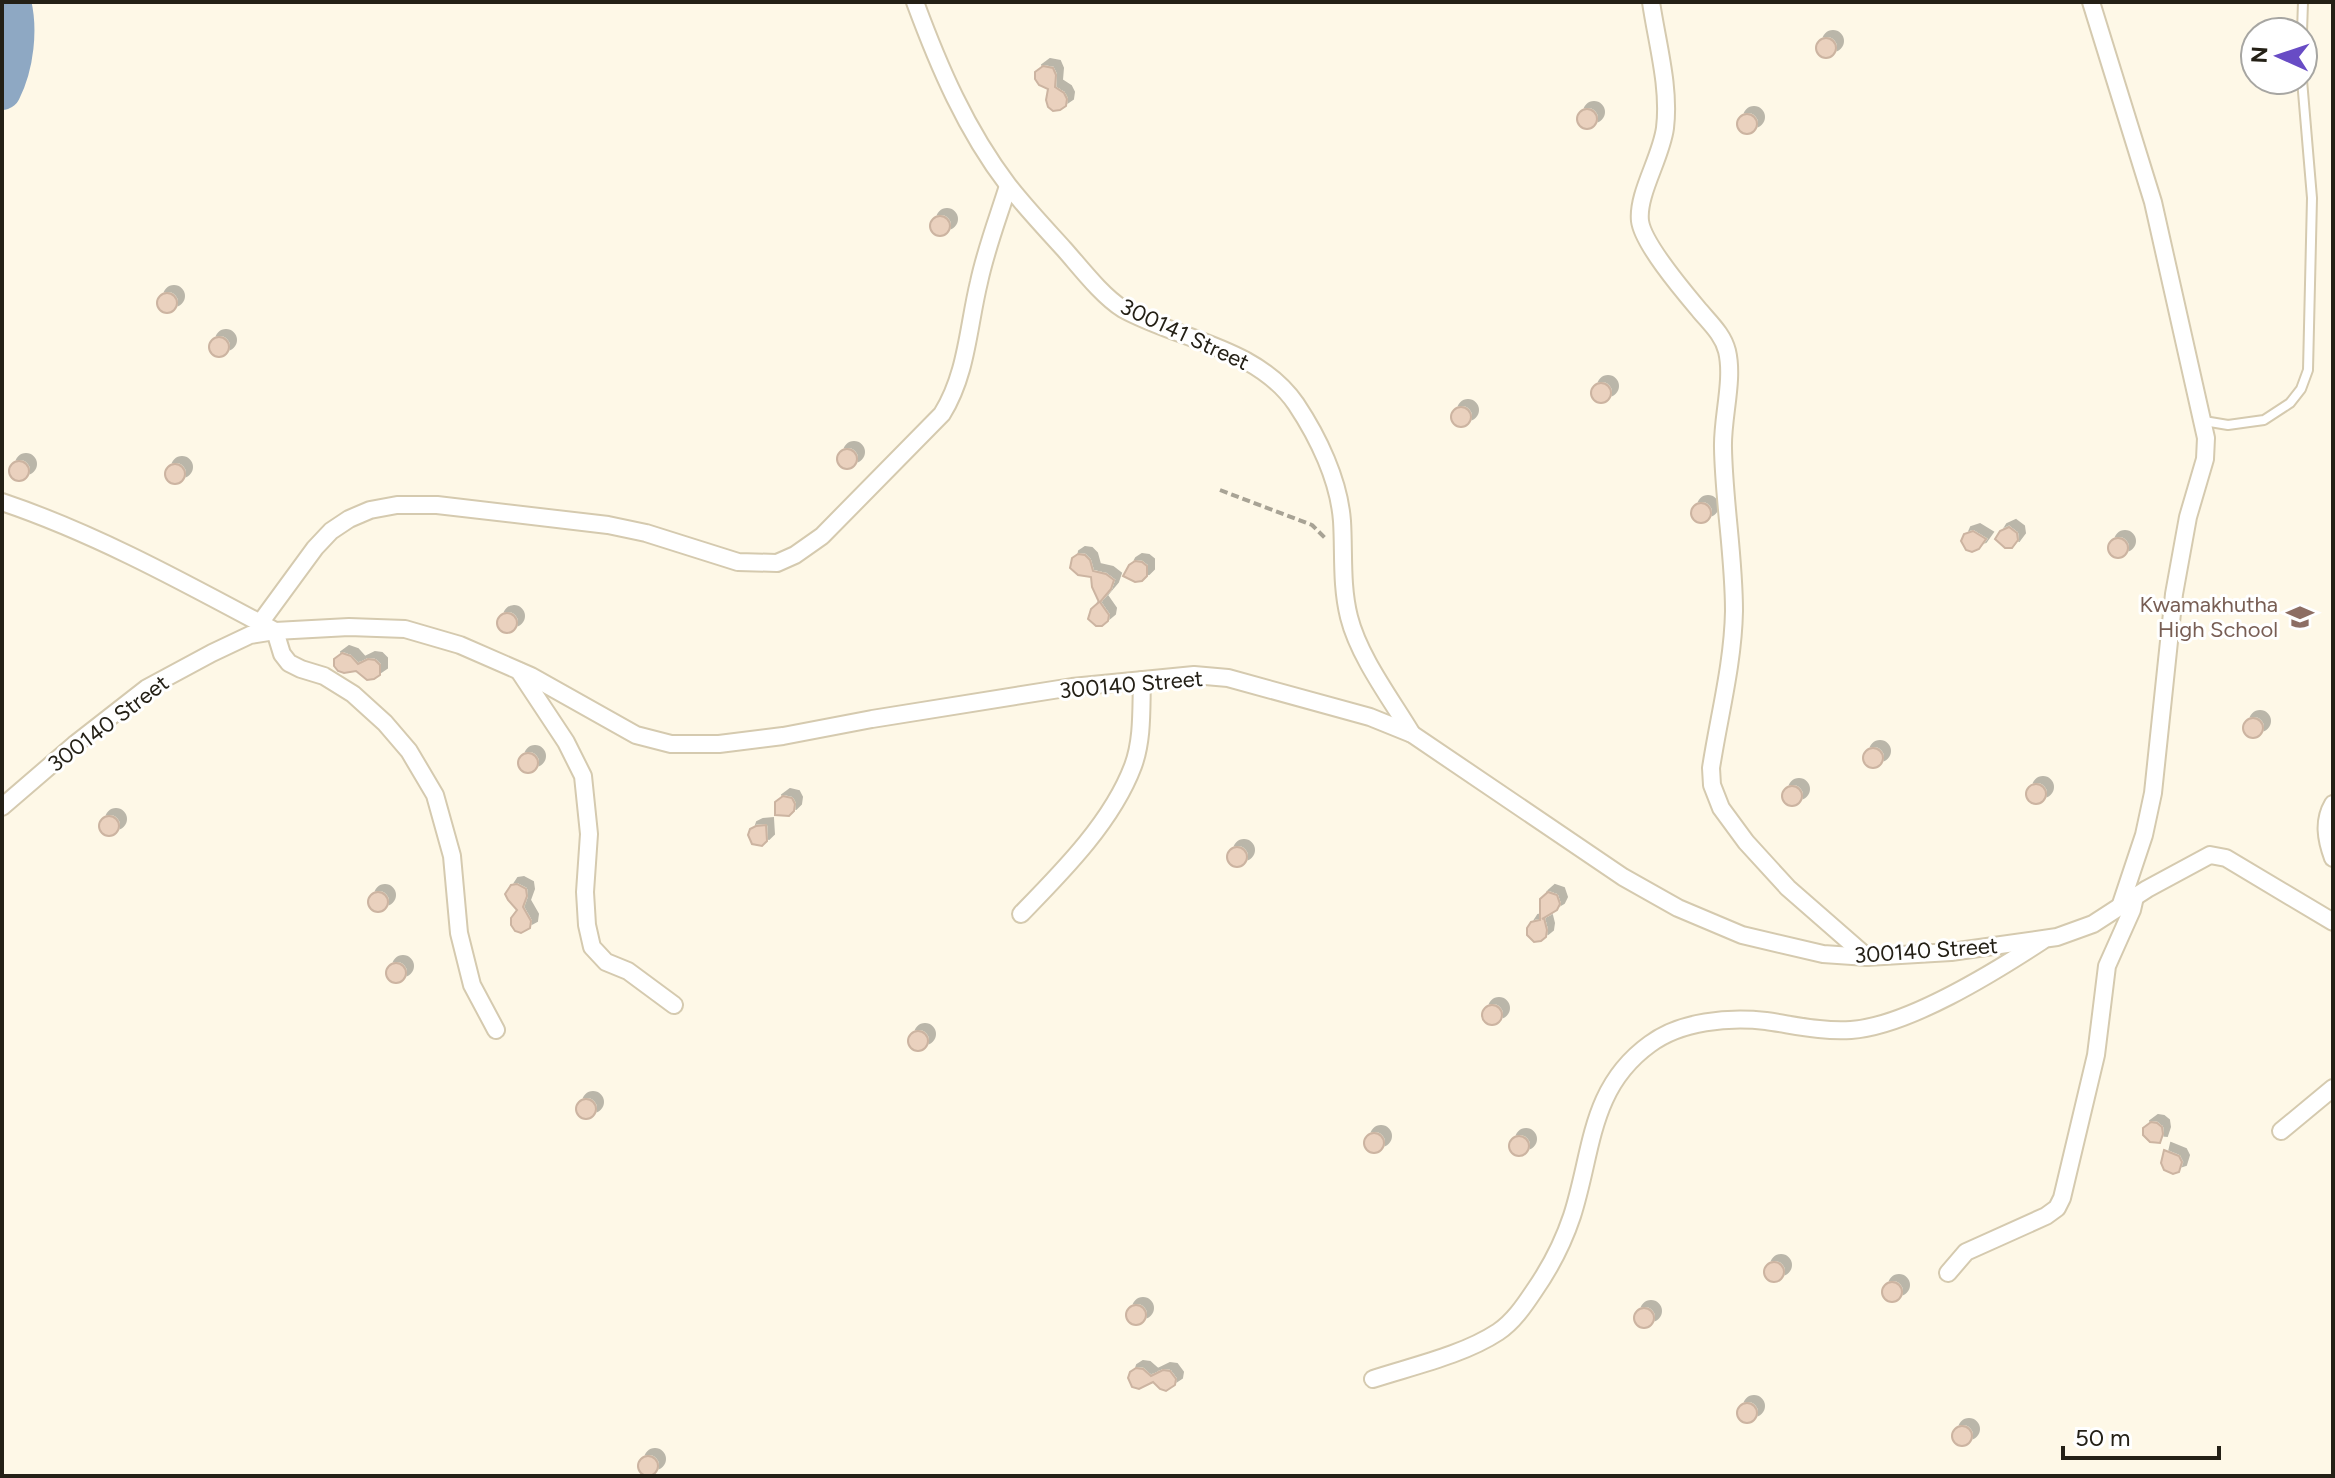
<svg xmlns="http://www.w3.org/2000/svg" width="2335" height="1478" viewBox="0 0 2335 1478" font-family="Figtree,sans-serif">
<style>
.lines{fill:none;stroke-linecap:round;stroke-linejoin:round}
.river{stroke:#8ea8c3;stroke-width:38}
.building{fill:#ead1be;stroke:#ccb4a1;stroke-width:2;filter:url(#shadow)}
.lane-casing{stroke:#d5caaf;stroke-width:12}
.street-casing{stroke:#d5caaf;stroke-width:20}
.path{stroke:#a8a395;stroke-width:4;stroke-dasharray:8 4;stroke-linecap:butt}
.lane{stroke:#fff;stroke-width:8}
.street{stroke:#fff;stroke-width:16}
.labels{text-anchor:middle;stroke-width:6;stroke-linejoin:round;paint-order:stroke}
.street-label{font-size:22px;fill:#242016;stroke:#fff}
.education-label{font-size:22px;fill:#785e54;stroke:#fff;text-anchor:end}
</style>
<defs>
<filter id="shadow"><feDropShadow dx="7" dy="-7" stdDeviation="0" flood-color="#0004"/></filter>
</defs>
<rect width="100%" height="100%" fill="#fef8e7"/>
<g class="lines">
<path class="river" d="M2,91C15,65 19,29 12,2"/>
</g>
<g class="building">
<circle cx="1826" cy="48" r="10"/>
<polygon points="1043,66 1053,68 1056,75 1055,87 1064,93 1067,99 1066,106 1060,110 1053,111 1048,107 1046,100 1048,89 1039,85 1035,79 1035,72"/>
<circle cx="1587" cy="119" r="10"/>
<circle cx="1747" cy="124" r="10"/>
<circle cx="940" cy="226" r="10"/>
<circle cx="167" cy="303" r="10"/>
<circle cx="219" cy="347" r="10"/>
<circle cx="1601" cy="393" r="10"/>
<circle cx="1461" cy="417" r="10"/>
<circle cx="847" cy="459" r="10"/>
<circle cx="19" cy="471" r="10"/>
<circle cx="175" cy="474" r="10"/>
<circle cx="1701" cy="513" r="10"/>
<polygon points="2009,527 2017,533 2018,540 2012,548 2005,548 1995,539 2000,531"/>
<polygon points="1973,531 1986,539 1979,549 1972,552 1966,550 1961,541 1964,534"/>
<circle cx="2118" cy="548" r="10"/>
<polygon points="1078,554 1085,555 1090,560 1093,571 1106,574 1114,580 1111,589 1100,602 1109,615 1108,621 1102,626 1096,626 1088,619 1091,609 1099,602 1092,587 1091,577 1078,575 1070,568 1072,558"/>
<polygon points="1135,561 1142,562 1147,566 1147,576 1142,581 1135,582 1123,576 1129,565"/>
<circle cx="507" cy="623" r="10"/>
<polygon points="342,653 351,656 358,664 368,659 375,660 380,665 380,675 374,679 367,680 356,671 344,673 338,671 334,666 334,659"/>
<circle cx="2253" cy="728" r="10"/>
<circle cx="1873" cy="758" r="10"/>
<circle cx="528" cy="763" r="10"/>
<circle cx="2036" cy="794" r="10"/>
<circle cx="1792" cy="796" r="10"/>
<polygon points="783,796 792,798 795,804 794,811 789,816 775,815 775,802"/>
<circle cx="109" cy="826" r="10"/>
<polygon points="766,825 767,841 762,846 752,844 748,835 750,829 756,826"/>
<circle cx="1237" cy="857" r="10"/>
<polygon points="517,884 526,889 527,896 523,907 531,921 530,928 521,933 515,931 511,925 511,918 517,910 508,900 505,894 511,885"/>
<circle cx="378" cy="902" r="10"/>
<polygon points="1548,892 1557,895 1560,904 1557,910 1542,919 1544,918 1547,930 1546,937 1541,941 1534,942 1527,935 1527,928 1531,922 1540,920 1540,899"/>
<circle cx="396" cy="973" r="10"/>
<circle cx="1492" cy="1015" r="10"/>
<circle cx="918" cy="1041" r="10"/>
<circle cx="586" cy="1109" r="10"/>
<polygon points="2151,1122 2157,1123 2162,1127 2163,1134 2160,1143 2150,1142 2143,1135 2143,1128"/>
<circle cx="1374" cy="1143" r="10"/>
<circle cx="1519" cy="1146" r="10"/>
<polygon points="2164,1150 2179,1156 2182,1162 2179,1172 2173,1174 2164,1170 2161,1163"/>
<circle cx="1774" cy="1272" r="10"/>
<circle cx="1892" cy="1292" r="10"/>
<circle cx="1136" cy="1315" r="10"/>
<circle cx="1644" cy="1318" r="10"/>
<polygon points="1136,1368 1143,1369 1151,1376 1163,1370 1170,1371 1176,1379 1175,1385 1166,1391 1160,1389 1153,1382 1139,1389 1132,1387 1128,1378 1130,1372"/>
<circle cx="1747" cy="1413" r="10"/>
<circle cx="1962" cy="1436" r="10"/>
<circle cx="648" cy="1466" r="10"/>
</g>
<g class="lines">
<g class="lane-casing">
<g id="lane">
<polyline points="2302,32 2303,2"/>
<polyline points="2204,421 2228,425 2264,420 2290,403 2301,389 2308,370 2312,198 2302,80"/>
</g>
</g>
<g class="street-casing">
<g id="street">
<path d="M915,2C939,67 966,130 1008,185C1025,207 1045,228 1064,249C1080,267 1102,296 1123,309C1179,340 1257,347 1296,404C1318,437 1339,480 1342,521C1344,553 1341,585 1349,617C1359,657 1391,699 1412,734"/>
<path d="M1651,2C1657,43 1670,87 1665,128C1661,158 1637,194 1640,221C1643,244 1684,292 1700,311C1711,324 1723,335 1727,351C1734,380 1722,418 1723,448C1724,503 1734,556 1734,611C1733,664 1719,716 1711,768L1712,785L1721,808L1746,842L1788,888L1867,957"/>
<polyline points="2091,2 2153,202 2206,438 2205,459 2188,517 2174,594 2153,793 2144,835 2120,907"/>
<path d="M2,502C97,534 187,584 275,631L282,654L289,663L301,669L324,676L353,694L385,723L409,751L435,795L452,856L459,933L472,985L496,1030"/>
<path d="M260,623L315,548L331,531L349,519L370,510L397,505H437L608,525L646,533L738,562L777,563L795,555L822,536L942,414C967,374 968,327 979,282C986,249 998,218 1008,186"/>
<polyline points="519,671 566,742 583,776 589,834 585,892 587,925 592,947 606,962 628,971 674,1005"/>
<path d="M2333,804C2323,821 2326,839 2333,858"/>
<polyline points="2,807 74,745 147,688 212,653 250,635 275,631 349,627 405,629 460,645 531,676 636,735 671,744 719,744 783,736 872,719 1072,687 1194,675 1228,678 1370,717 1412,734 1623,877 1678,908 1742,935 1823,954 1867,957 1951,952 2057,937 2093,924 2147,889 2210,855 2226,858 2333,922"/>
<path d="M1021,914C1062,872 1112,822 1133,766C1143,739 1141,708 1142,680"/>
<polyline points="2281,1131 2333,1088"/>
<polyline points="1948,1273 1966,1252 2046,1216 2057,1208 2062,1198 2096,1055 2107,966 2132,910 2135,897"/>
<path d="M1373,1379C1413,1366 1463,1355 1498,1332C1513,1322 1524,1306 1534,1291C1550,1268 1563,1243 1572,1216C1593,1151 1589,1088 1650,1044C1681,1021 1728,1017 1766,1021C1794,1025 1823,1032 1851,1030C1908,1026 1993,973 2042,941"/>
</g>
</g>
<polyline class="path" points="1220,490 1312,525 1325,538"/>
<use href="#lane" class="lane"/>
<use href="#street" class="street"/>
</g>
<defs>
<g id="school-bare" transform="scale(2.16)"><path d="M0-5L7-2L0 1L-7-2ZM-4 1L0 2.5L4 1V4Q0 6-4 4Z" fill="#8d6e63" stroke="#fff" stroke-width="2.5" paint-order="stroke"/></g>
</defs>
<g fill-rule="evenodd">
<use href="#school-bare" x="2300" y="617"/>
</g>
<g class="labels">
<g class="street-label">
<text transform="translate(1185 334) rotate(25)" y="8">300141 Street</text>
<text transform="translate(1131 684) rotate(-5)" y="8">300140 Street</text>
<text transform="translate(108 723) rotate(-37)" y="8">300140 Street</text>
<text transform="translate(1926 950) rotate(-4)" y="8">300140 Street</text>
</g>
<g class="education-label">
<text x="2278" y="612">Kwamakhutha<tspan x="2278" dy="25">High School</tspan></text>
</g>
</g>
<rect width="2335" height="1478" fill="none" stroke="#242016" stroke-width="8"/>
<g transform="translate(2279 56) rotate(273)"><circle r="38" fill="#ffffff" stroke="#a7a6a2" stroke-width="2"/>
<path d="M0-6L14 30L0 20L-14 30Z" fill="#684cc5"/>
<text y="-12" font-size="22" font-weight="bold" text-anchor="middle" fill="#242016">N</text>
</g>
<path d="M2063 1446v12h156v-12" fill="none" stroke="#242016" stroke-width="4"/>
<text x="2075" y="1446" font-size="24" fill="#242016" stroke="#ffffff" stroke-width="6" paint-order="stroke">50 m</text>
</svg>
